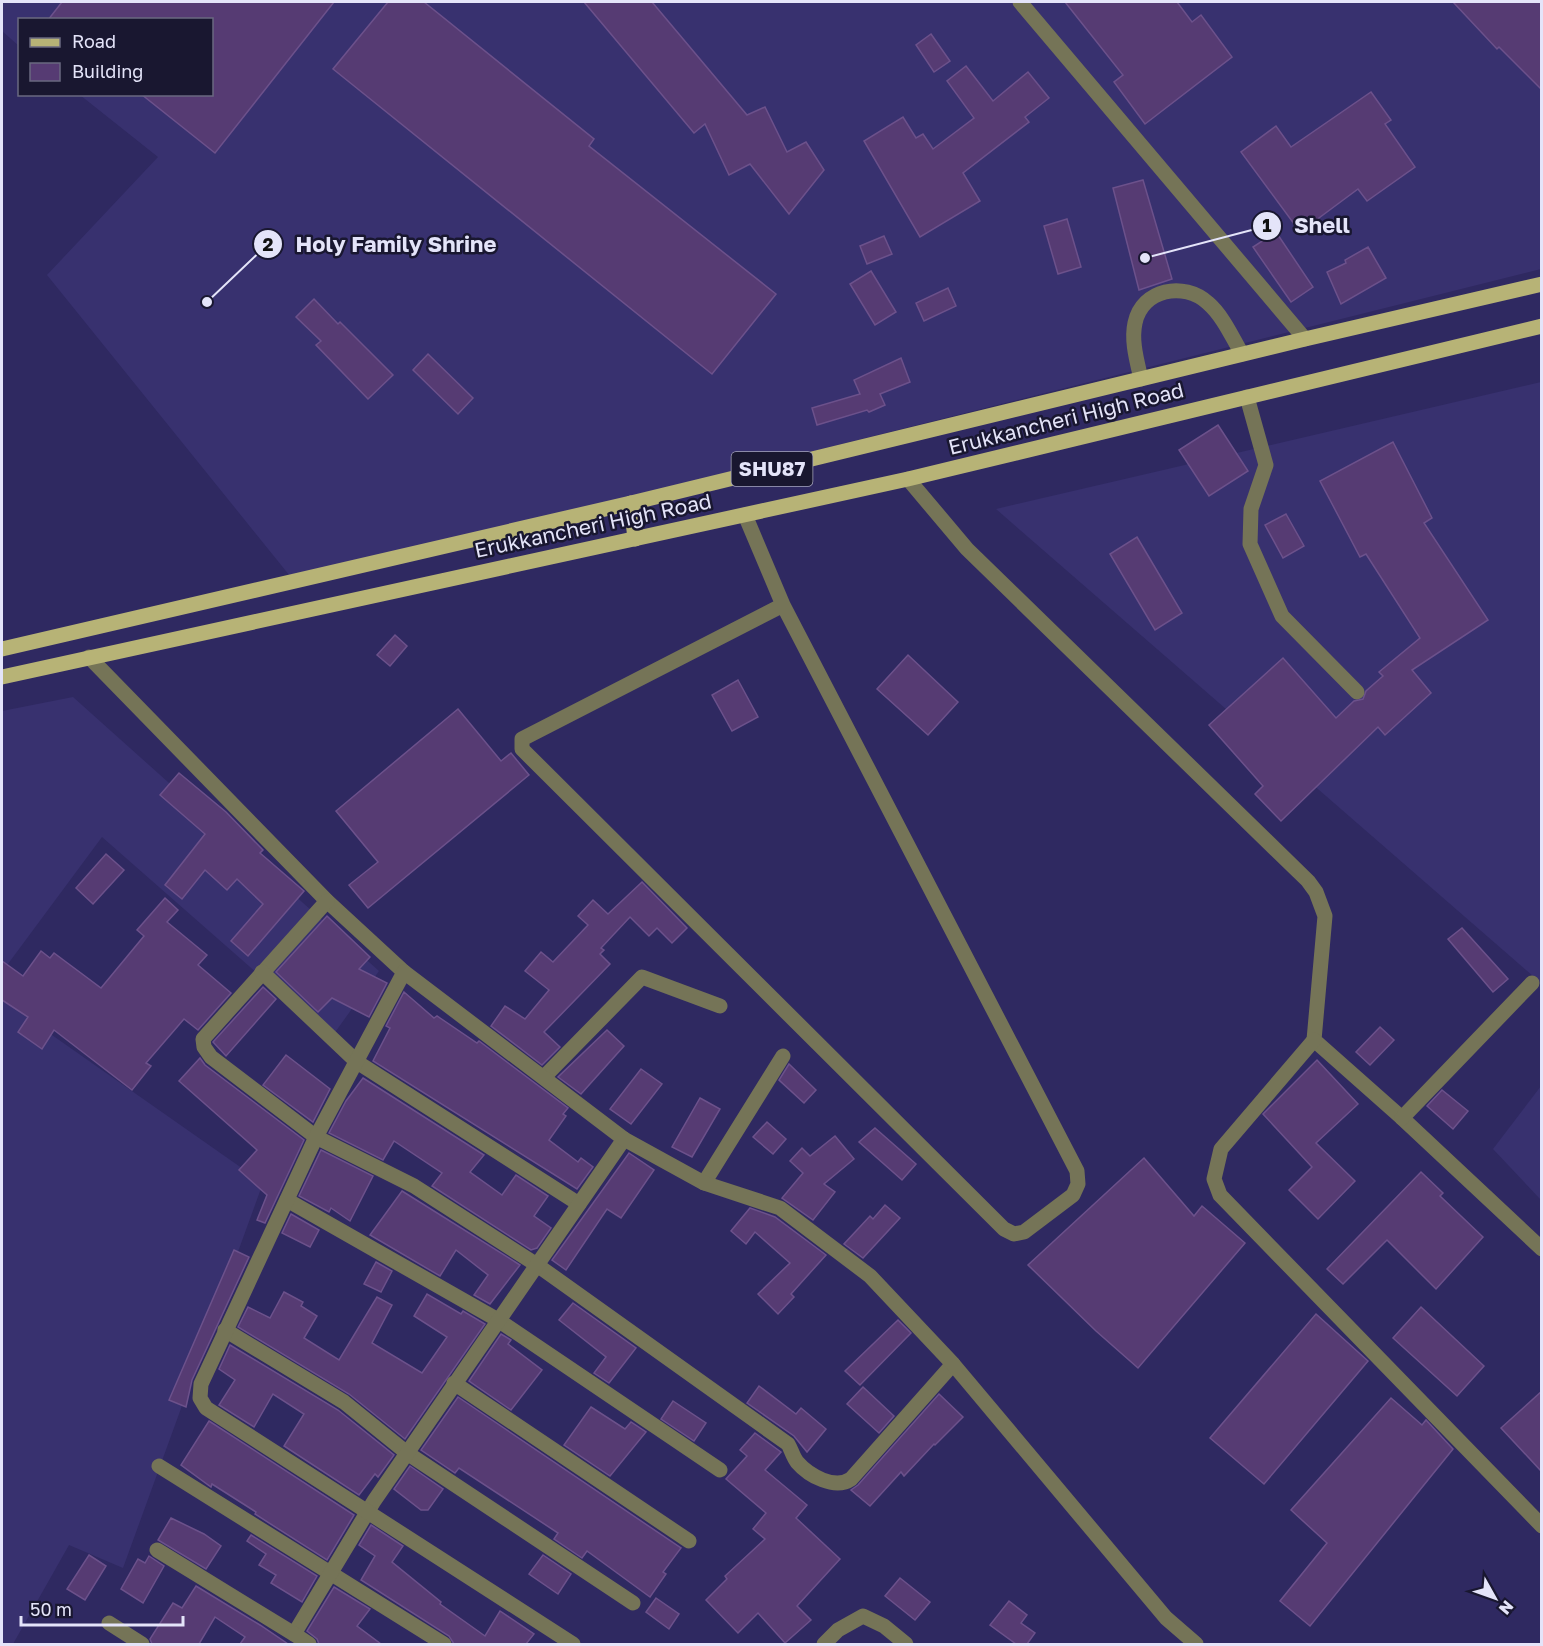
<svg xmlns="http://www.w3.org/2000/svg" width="1543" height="1646" viewBox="0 0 1543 1646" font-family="'Golos Text',sans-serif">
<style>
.built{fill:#38316f}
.building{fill:#563b73;stroke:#6c518b;stroke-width:1.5}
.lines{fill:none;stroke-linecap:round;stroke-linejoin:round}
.minor{stroke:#757457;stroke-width:15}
.major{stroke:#b7b376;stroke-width:15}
.labels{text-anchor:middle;stroke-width:5;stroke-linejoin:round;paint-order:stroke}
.shield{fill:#191730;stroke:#a7a6bd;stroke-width:1.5}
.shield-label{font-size:20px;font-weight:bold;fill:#e4e4f9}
.street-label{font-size:21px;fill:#e4e4f9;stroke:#191730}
.leader{fill:none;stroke:#e4e4f9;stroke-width:2}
.callout-dot{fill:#e4e4f9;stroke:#191730;stroke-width:2}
.mark-label{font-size:18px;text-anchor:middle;font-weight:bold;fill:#111}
.callout-label{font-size:22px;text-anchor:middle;font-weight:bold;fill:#e4e4f9;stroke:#191730;stroke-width:5;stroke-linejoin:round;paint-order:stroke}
</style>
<rect width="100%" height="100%" fill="#2f2961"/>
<g class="built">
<polygon points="2,2 1541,2 1541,269 294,581 47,275 158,157 80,95 212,94 212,20 20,20 19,46 2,31"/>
<polygon points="1541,382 1541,983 996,509"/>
<polygon points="73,697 379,971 331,1038 102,837 2,972 2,711"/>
<polygon points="2,1000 263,1183 123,1568 69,1545 13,1644 2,1644"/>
<polygon points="1541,1086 1541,1200 1493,1149"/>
</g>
<g class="building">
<polygon points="62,2 334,2 215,153 141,94 212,94 212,20 48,20"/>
<polygon points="388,2 424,2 594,139 589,146 776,294 712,374 333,69"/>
<polygon points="584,2 652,2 747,115 765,107 787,152 806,142 824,170 789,214 750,164 729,175 705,124 694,133"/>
<polygon points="1065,2 1177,2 1192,22 1201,15 1232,57 1145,124 1114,82 1123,75"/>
<polygon points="1453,2 1542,2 1542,90 1499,47 1497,49"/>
<polygon points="931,34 950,61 934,72 916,45"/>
<polygon points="966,66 993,101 1028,72 1049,98 1025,117 1029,122 963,173 980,201 920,237 864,141 903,117 916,138 923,134 933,149 974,118 947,81"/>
<polygon points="1371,92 1391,120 1385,124 1415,167 1367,201 1358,189 1300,232 1241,152 1276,126 1291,147"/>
<polygon points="1143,180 1172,279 1139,290 1113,188"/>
<polygon points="1067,219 1081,267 1058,274 1044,226"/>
<polygon points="1276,232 1313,287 1291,302 1253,247"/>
<polygon points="884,236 892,254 867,264 860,246"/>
<polygon points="1368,247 1386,278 1341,304 1327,272 1346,263 1345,260"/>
<polygon points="871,271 896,312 875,325 850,284"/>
<polygon points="948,288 956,306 924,321 916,303"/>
<polygon points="314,299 338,324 340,322 393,375 368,399 316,345 321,341 296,317"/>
<polygon points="428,354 473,398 458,414 413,370"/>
<polygon points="901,358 910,382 880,394 885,405 869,412 867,410 817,425 812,408 860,394 854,380"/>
<polygon points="1218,425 1248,471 1209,496 1179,450"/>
<polygon points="1393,442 1432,518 1424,523 1488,620 1412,670 1431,693 1385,735 1378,727 1281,821 1255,794 1263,786 1209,725 1283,658 1336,718 1354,701 1363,699 1366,691 1383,676 1379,672 1420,638 1366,554 1360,557 1320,481"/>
<polygon points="1286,514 1304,546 1283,558 1265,525"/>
<polygon points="1137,537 1182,613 1155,630 1110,554"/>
<polygon points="395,635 407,646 390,666 377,655"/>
<polygon points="908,655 958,702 928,735 877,689"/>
<polygon points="738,680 758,717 732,731 712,695"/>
<polygon points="458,709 501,761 511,753 529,775 368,908 349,885 378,862 336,811"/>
<polygon points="179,773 226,812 263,850 260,853 304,891 248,956 231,941 263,904 237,879 227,890 205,870 182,899 165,885 205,834 160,795"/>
<polygon points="106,854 124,870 93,904 76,888"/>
<polygon points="642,882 687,928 672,943 657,928 649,936 630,917 601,948 604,950 600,954 610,964 544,1032 560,1047 542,1065 491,1026 505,1006 525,1019 549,990 525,971 541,952 553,962 588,925 578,916 593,900 608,914"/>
<polygon points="165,898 178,910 167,922 207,955 198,965 231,993 198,1030 184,1019 146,1063 151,1066 132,1090 54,1030 42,1049 18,1032 28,1017 2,1000 2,961 23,976 41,951 50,958 54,953 101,988 144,936 137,930"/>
<polygon points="327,916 370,957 359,969 387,983 369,1017 332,998 318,1012 276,972"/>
<polygon points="1462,928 1508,979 1493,992 1448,939"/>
<polygon points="263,987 276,999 226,1056 213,1042"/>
<polygon points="404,992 434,1018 437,1016 477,1043 479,1041 568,1108 563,1114 566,1116 549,1140 578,1162 581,1158 593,1167 577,1189 373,1061 390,1028 386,1026"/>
<polygon points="1380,1027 1394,1040 1370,1065 1356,1052"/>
<polygon points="607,1030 624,1046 581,1094 558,1077"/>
<polygon points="286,1055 330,1089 313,1122 263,1085"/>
<polygon points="200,1058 205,1065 304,1140 265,1223 257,1220 267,1195 239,1170 257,1150 179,1081"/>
<polygon points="1317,1060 1358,1104 1316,1143 1355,1181 1318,1219 1289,1190 1312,1167 1263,1114"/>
<polygon points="789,1064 816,1090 804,1103 779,1080"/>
<polygon points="641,1069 662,1084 631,1124 610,1109"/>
<polygon points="363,1078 484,1155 470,1172 502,1195 516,1175 548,1196 534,1216 551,1228 537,1248 531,1250 432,1186 442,1173 394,1141 383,1160 329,1133 346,1101"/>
<polygon points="1442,1090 1468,1111 1453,1129 1427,1106"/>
<polygon points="700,1098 720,1109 692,1157 672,1147"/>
<polygon points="767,1122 786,1139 773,1154 753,1137"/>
<polygon points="875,1128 916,1164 902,1180 859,1142"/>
<polygon points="835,1136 854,1159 824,1184 835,1192 813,1220 782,1198 803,1173 790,1161 802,1148 810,1156"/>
<polygon points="321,1150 373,1176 350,1221 331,1208 329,1212 299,1196"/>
<polygon points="629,1153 654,1170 621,1218 607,1209 566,1270 552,1260"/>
<polygon points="1144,1158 1194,1216 1202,1206 1245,1243 1138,1368 1096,1331 1028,1265"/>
<polygon points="1421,1172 1443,1193 1440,1196 1483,1237 1436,1289 1387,1240 1343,1284 1327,1269"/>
<polygon points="402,1191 520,1265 490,1304 474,1295 488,1275 456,1250 440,1276 370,1235"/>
<polygon points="885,1205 900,1218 863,1258 844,1244 870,1216 873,1219"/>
<polygon points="750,1208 775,1217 826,1255 791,1294 794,1297 778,1314 758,1294 790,1263 755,1232 746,1244 731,1231"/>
<polygon points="291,1214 319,1230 310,1247 282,1233"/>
<polygon points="234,1250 249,1257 192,1380 186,1407 169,1400"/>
<polygon points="376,1262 392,1271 381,1292 364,1284"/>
<polygon points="284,1292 303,1302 301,1306 317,1316 304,1338 339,1360 377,1297 392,1305 372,1343 422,1373 447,1337 414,1316 427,1294 461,1314 463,1311 485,1324 405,1439 349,1394 238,1327 248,1307 270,1318"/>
<polygon points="573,1303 636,1348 609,1383 594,1373 606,1357 559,1320"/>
<polygon points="1421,1307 1484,1366 1457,1396 1393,1338"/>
<polygon points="1316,1314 1368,1361 1264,1484 1210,1438"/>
<polygon points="898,1320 911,1333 860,1385 845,1371"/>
<polygon points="501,1334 511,1340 508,1344 542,1370 511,1410 469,1381"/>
<polygon points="230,1345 338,1410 394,1455 378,1477 375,1474 359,1495 284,1446 304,1414 273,1394 254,1427 219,1405 235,1380 219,1369"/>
<polygon points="759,1386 796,1414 801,1408 826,1429 807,1452 794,1436 747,1403"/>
<polygon points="863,1387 894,1416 879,1433 847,1404"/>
<polygon points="1542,1391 1542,1472 1501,1428"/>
<polygon points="939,1394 963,1417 935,1445 934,1444 904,1476 901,1472 870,1506 851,1490 858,1485"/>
<polygon points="458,1397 681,1548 663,1572 666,1574 650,1597 587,1551 582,1558 554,1539 558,1533 459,1468 455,1473 421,1450"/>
<polygon points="1391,1398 1422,1425 1426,1420 1453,1449 1310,1626 1280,1601 1327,1543 1291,1510"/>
<polygon points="673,1401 706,1423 694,1441 661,1419"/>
<polygon points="591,1407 625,1429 631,1422 646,1432 610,1476 564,1445"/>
<polygon points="209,1421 354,1515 327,1560 255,1514 256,1512 212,1484 211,1487 181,1465"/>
<polygon points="755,1433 781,1452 765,1470 807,1505 796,1518 840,1559 797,1606 811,1620 785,1643 758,1613 738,1633 706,1600 727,1579 725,1576 765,1539 753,1529 766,1513 726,1479 747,1456 740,1450"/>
<polygon points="410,1466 443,1489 428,1510 421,1510 394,1489"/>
<polygon points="171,1518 204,1534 221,1546 206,1569 158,1540"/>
<polygon points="371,1525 403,1546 392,1562 441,1602 440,1604 485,1636 500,1611 534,1634 526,1644 454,1644 449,1636 361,1580 375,1556 359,1545"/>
<polygon points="251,1535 317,1576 302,1602 271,1583 276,1575 259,1565 266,1554 247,1541"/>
<polygon points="89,1555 106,1566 85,1600 67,1589"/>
<polygon points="543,1555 571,1574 558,1594 529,1574"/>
<polygon points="149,1556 164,1566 143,1603 121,1589 138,1559 145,1563"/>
<polygon points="900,1578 930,1602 915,1620 885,1596"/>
<polygon points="196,1586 260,1625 288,1644 240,1644 245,1637 215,1617 199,1644 152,1644 150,1639 173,1603 182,1608"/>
<polygon points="334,1587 370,1609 357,1626 381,1644 319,1644 317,1639 307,1631"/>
<polygon points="656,1598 679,1614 669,1629 646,1612"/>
<polygon points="1009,1601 1027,1615 1021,1623 1035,1633 1027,1644 1016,1644 990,1625"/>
</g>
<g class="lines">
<g class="minor">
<polyline points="1020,2 1305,339"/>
<path d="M1141,379C1137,361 1131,341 1135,323C1142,289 1184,281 1208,303C1223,316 1232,337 1242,354"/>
<polyline points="1247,397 1266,465 1251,509 1250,544 1282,616 1357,692"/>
<polyline points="908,479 967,549 1308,881 1316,892 1325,916 1314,1040 1402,1118 1542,1249"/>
<polyline points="745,515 783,605 1077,1171 1078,1184 1073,1195 1024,1232 1014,1234 1004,1229 522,749 522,739 783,605"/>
<polyline points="89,657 327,901 404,972"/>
<path d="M327,901L203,1039L204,1047L211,1057L316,1137L414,1186L537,1265L788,1444C791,1449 793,1457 797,1462C809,1476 835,1490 851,1479L953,1364"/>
<polyline points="262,972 357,1062 579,1204"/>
<polyline points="1314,1040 1221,1149 1214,1179 1220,1195 1542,1526"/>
<polyline points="544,1077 642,977 720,1006"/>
<polyline points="1402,1118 1532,983"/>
<polyline points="704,1183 783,1056"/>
<polyline points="287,1200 498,1320 720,1470"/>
<polyline points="225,1330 344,1402 407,1453 633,1603"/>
<polyline points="454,1383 689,1541"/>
<polyline points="159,1466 444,1644"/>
<polyline points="157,1550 294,1634 374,1501 624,1139"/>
<polyline points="109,1623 142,1644"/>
<polyline points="294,1634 309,1644"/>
<polyline points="573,1644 206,1408 200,1398 201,1384 316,1137 404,972 624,1139 704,1183 780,1208 870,1276 953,1364 1166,1618 1196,1644"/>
<polyline points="824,1644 838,1630 863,1616 884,1626 906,1644"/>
</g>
<g class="major">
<polyline points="631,503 635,539"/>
<polyline points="2,649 631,503 1305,339 1542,284"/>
<polyline points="2,677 908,479 1542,326"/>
</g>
</g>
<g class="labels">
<rect class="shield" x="731.5" y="452" width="81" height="34" rx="4.5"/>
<g class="shield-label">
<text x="772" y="476">SHU87</text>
</g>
<g class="street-label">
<text transform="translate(1066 419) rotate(-14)" y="7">Erukkancheri High Road</text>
<text transform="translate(593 526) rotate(-12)" y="7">Erukkancheri High Road</text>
</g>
</g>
<path class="leader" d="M1145 258L1267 226M207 302L268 244"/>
<g class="callout-dot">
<circle cx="1145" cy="258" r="6"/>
<circle cx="207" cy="302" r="6"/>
<circle cx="1267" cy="226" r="15"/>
<circle cx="268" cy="244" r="15"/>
</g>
<g class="mark-label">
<text x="1267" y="232">1</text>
<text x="268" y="251">2</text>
</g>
<g class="callout-label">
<text x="1322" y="233">Shell</text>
<text x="396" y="252">Holy Family Shrine</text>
</g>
<rect width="1543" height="1646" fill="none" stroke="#e4e4f9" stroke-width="6"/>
<rect x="18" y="18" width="195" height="78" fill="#191730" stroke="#6a6980" stroke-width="1.5"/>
<rect x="30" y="38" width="30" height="9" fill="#b7b376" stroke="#6a6980" stroke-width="1.5"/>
<text x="72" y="48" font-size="18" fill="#e4e4f9">Road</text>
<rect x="30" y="63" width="30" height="18" fill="#563b73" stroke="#6a6980" stroke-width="1.5"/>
<text x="72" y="78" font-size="18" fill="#e4e4f9">Building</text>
<g transform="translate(1495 1598) rotate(130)" stroke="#191730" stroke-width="4.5" paint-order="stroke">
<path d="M0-4.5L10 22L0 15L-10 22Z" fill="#e4e4f9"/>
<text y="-9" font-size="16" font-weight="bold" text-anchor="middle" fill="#e4e4f9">N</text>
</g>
<path d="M21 1616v9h162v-9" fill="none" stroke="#e4e4f9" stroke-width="3"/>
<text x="30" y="1616" font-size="18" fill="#e4e4f9" stroke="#191730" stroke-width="4.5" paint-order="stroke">50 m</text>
</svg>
